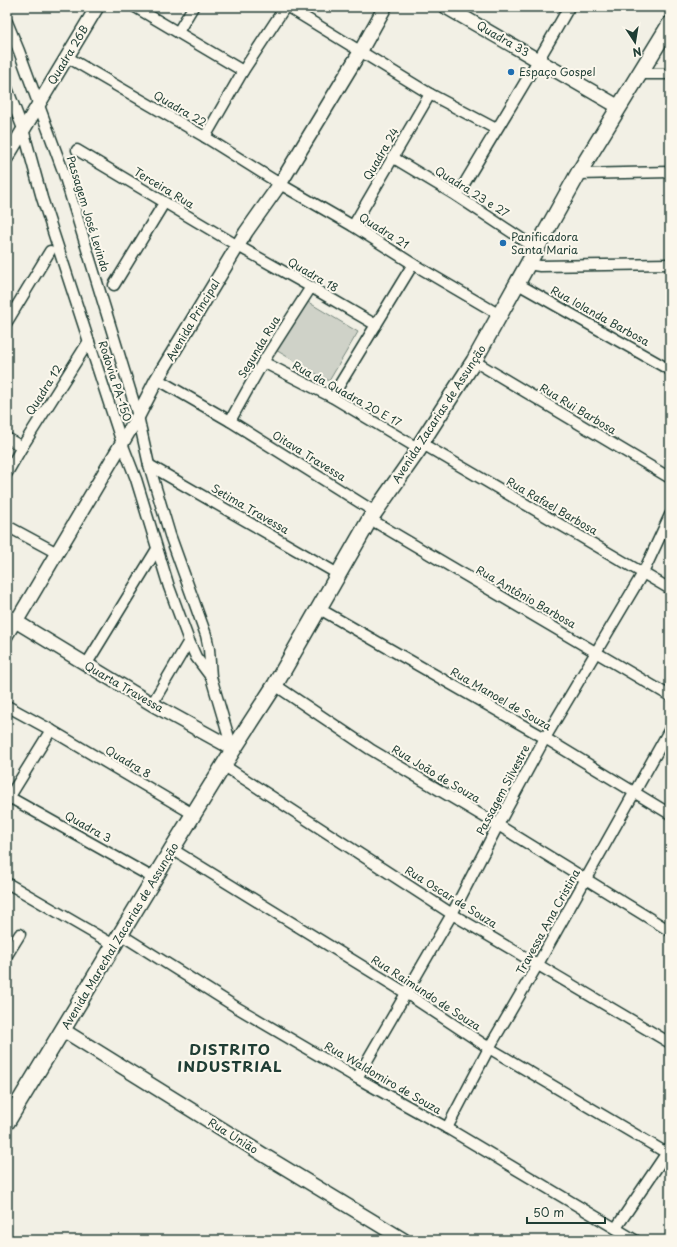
<svg xmlns="http://www.w3.org/2000/svg" width="677" height="1247" viewBox="0 0 677 1247" font-family="'Playpen Sans',sans-serif">
<style>
.green{fill:#cfd2c8;stroke:#77887e}
.lines{fill:none;stroke-linecap:round;stroke-linejoin:round}
.minor-casing{stroke:#1f3d34;stroke-width:13}
.tertiary-casing{stroke:#1f3d34;stroke-width:16}
.secondary-casing{stroke:#1f3d34;stroke-width:18}
.minor{stroke:#fbf7ec;stroke-width:10}
.tertiary{stroke:#fbf7ec;stroke-width:13}
.secondary{stroke:#fbf7ec;stroke-width:15}
.poi-dot{fill:#1f6fb2;stroke:#fbf7ec;stroke-width:1.5}
.labels{text-anchor:middle;stroke-width:4;stroke-linejoin:round;paint-order:stroke}
.street-label{font-size:11px;fill:#1f3d34;stroke:#fbf7ec}
.poi-label{font-size:11px;fill:#1f3d34;stroke:#fbf7ec;text-anchor:start}
.district-label{font-size:15px;font-weight:bold;letter-spacing:1px;fill:#1f3d34;stroke:#fbf7ec}
</style>
<rect width="100%" height="100%" fill="#f2f0e5"/>
<filter id="ink" filterUnits="userSpaceOnUse"><feTurbulence type="fractalNoise" baseFrequency=".025" numOctaves="2"/><feDisplacementMap in="SourceGraphic" scale="8" xChannelSelector="R" yChannelSelector="G"/><feConvolveMatrix kernelMatrix="1 2 1 2 8 2 1 2 1" color-interpolation-filters="sRGB"/></filter>
<g filter="url(#ink)">
<polygon class="green" points="303,299 358,332 329,381 274,349"/>
<g class="lines">
<g class="minor-casing">
<g id="minor">
<polyline points="135,7 243,71"/>
<polyline points="288,7 430,94 496,129"/>
<polyline points="7,22 19,51 63,171 138,416 149,465 170,535 206,635 209,649 211,677 232,748"/>
<polyline points="178,32 193,7"/>
<polyline points="67,57 205,137 280,184 353,226 413,264 500,315"/>
<polyline points="640,74 670,74"/>
<polyline points="7,88 23,129 42,198 122,443 136,479 169,587 189,641 196,657 211,677"/>
<polyline points="205,137 243,71 285,7"/>
<polyline points="77,150 238,246 311,287 376,325"/>
<polyline points="392,157 457,196 537,249"/>
<polyline points="578,174 670,172"/>
<path d="M457,196C494,133 533,71 569,7"/>
<polyline points="353,226 430,94"/>
<polyline points="528,264 540,266 670,264"/>
<polyline points="518,284 670,370"/>
<polyline points="114,285 164,203"/>
<polyline points="7,322 50,251"/>
<polyline points="474,361 670,478"/>
<polyline points="263,362 332,397 419,449"/>
<polyline points="157,379 230,421 375,512"/>
<polyline points="332,397 413,264"/>
<polyline points="230,421 263,362 311,287"/>
<polyline points="7,438 22,447"/>
<polyline points="421,443 670,589"/>
<polyline points="149,465 338,574"/>
<polyline points="7,473 22,447 89,341"/>
<polyline points="370,519 670,696"/>
<polyline points="7,526 57,553"/>
<polyline points="318,608 545,738 670,814"/>
<polyline points="7,637 16,622"/>
<polyline points="86,665 157,549"/>
<polyline points="275,685 370,749 498,825 670,931"/>
<polyline points="152,704 189,641"/>
<polyline points="7,706 51,730 193,814"/>
<polyline points="223,765 452,914 670,1043"/>
<polyline points="9,797 155,879"/>
<polyline points="7,801 51,730"/>
<polyline points="172,849 406,993 489,1048 670,1155"/>
<polyline points="7,883 114,945"/>
<polyline points="120,934 236,1007 357,1078 447,1128 635,1240"/>
<polyline points="7,955 20,934"/>
<polyline points="357,1078 452,914 498,825 545,738 643,573 670,515"/>
<polyline points="447,1128 489,1048 538,964 670,729"/>
<polyline points="616,1228 670,1148"/>
</g>
</g>
<g class="tertiary-casing">
<g id="tertiary">
<polyline points="446,7 619,107"/>
<polyline points="7,157 97,7"/>
<polyline points="7,616 152,704 232,748 233,750"/>
<polyline points="16,622 138,416 157,379 246,232 280,184 360,52 385,7"/>
<polyline points="63,1030 267,1157 404,1240"/>
</g>
</g>
<g class="secondary-casing">
<polyline id="secondary" points="7,1122 172,849 233,750 275,685 370,519 419,449 421,443 474,361 578,174 670,24"/>
</g>
<use href="#minor" class="minor"/>
<use href="#tertiary" class="tertiary"/>
<use href="#secondary" class="secondary"/>
</g>
</g>
<g class="poi-dot">
<circle cx="511" cy="72" r="4"/>
<circle cx="503" cy="243" r="4"/>
</g>
<g class="labels">
<g class="street-label">
<text transform="translate(503 39) rotate(30)" y="4">Quadra 33</text>
<text transform="translate(68 55) rotate(-59)" y="4">Quadra 26B</text>
<text transform="translate(180 109) rotate(30)" y="4">Quadra 22</text>
<text transform="translate(381 154) rotate(-60)" y="4">Quadra 24</text>
<text transform="translate(164 188) rotate(31)" y="4">Terceira Rua</text>
<text transform="translate(472 192) rotate(32)" y="4">Quadra 23 e 27</text>
<text transform="translate(88 214) rotate(73)" y="4">Passagem José Levindo</text>
<text transform="translate(384 231) rotate(32)" y="4">Quadra 21</text>
<text transform="translate(313 275) rotate(30)" y="4">Quadra 18</text>
<text transform="translate(600 316) rotate(29)" y="4">Rua Iolanda Barbosa</text>
<text transform="translate(193 320) rotate(-59)" y="4">Avenida Principal</text>
<text transform="translate(259 347) rotate(-59)" y="4">Segunda Rua</text>
<text transform="translate(115 381) rotate(72)" y="4">Rodovia PA-150</text>
<text transform="translate(44 390) rotate(-58)" y="4">Quadra 12</text>
<text transform="translate(347 394) rotate(29)" y="4">Rua da Quadra 20 E 17</text>
<text transform="translate(578 409) rotate(31)" y="4">Rua Rui Barbosa</text>
<text transform="translate(439 414) rotate(-57)" y="4">Avenida Zacarias de Assunção</text>
<text transform="translate(309 456) rotate(32)" y="4">Oitava Travessa</text>
<text transform="translate(552 506) rotate(30)" y="4">Rua Rafael Barbosa</text>
<text transform="translate(250 509) rotate(30)" y="4">Setima Travessa</text>
<text transform="translate(526 597) rotate(30)" y="4">Rua Antônio Barbosa</text>
<text transform="translate(124 687) rotate(30)" y="4">Quarta Travessa</text>
<text transform="translate(501 699) rotate(30)" y="4">Rua Manoel de Souza</text>
<text transform="translate(128 762) rotate(31)" y="4">Quadra 8</text>
<text transform="translate(436 774) rotate(31)" y="4">Rua João de Souza</text>
<text transform="translate(503 790) rotate(-62)" y="4">Passagem Silvestre</text>
<text transform="translate(88 827) rotate(29)" y="4">Quadra 3</text>
<text transform="translate(451 897) rotate(32)" y="4">Rua Oscar de Souza</text>
<text transform="translate(548 922) rotate(-61)" y="4">Travessa Ana Cristina</text>
<text transform="translate(120 936) rotate(-59)" y="4">Avenida Marechal Zacarias de Assunção</text>
<text transform="translate(426 993) rotate(33)" y="4">Rua Raimundo de Souza</text>
<text transform="translate(383 1078) rotate(30)" y="4">Rua Waldomiro de Souza</text>
<text transform="translate(233 1136) rotate(32)" y="4">Rua União</text>
</g>
<g class="poi-label">
<text x="519" y="76">Espaço Gospel</text>
<text x="511" y="241">Panificadora<tspan x="511" dy="13">Santa Maria</tspan></text>
</g>
<g class="district-label">
<text x="230" y="1055">DISTRITO<tspan x="230" dy="17">INDUSTRIAL</tspan></text>
</g>
</g>
<rect width="677" height="1247" fill="none" stroke="#fbf7ec" stroke-width="24"/>
<rect x="12" y="12" width="653" height="1223" fill="none" stroke="#1f3d34" stroke-width="1.5" filter="url(#ink)"/>
<g transform="translate(635 42) rotate(168)" stroke="#fbf7ec" stroke-width="3" paint-order="stroke">
<path d="M0-3L7 15L0 10L-7 15Z" fill="#1f3d34"/>
<text y="-6" font-size="11" font-weight="bold" text-anchor="middle" fill="#1f3d34">N</text>
</g>
<path d="M527 1217v6h78v-6" fill="none" stroke="#1f3d34" stroke-width="2"/>
<text x="533" y="1217" font-size="12" fill="#1f3d34" stroke="#fbf7ec" stroke-width="3" paint-order="stroke">50 m</text>
</svg>
